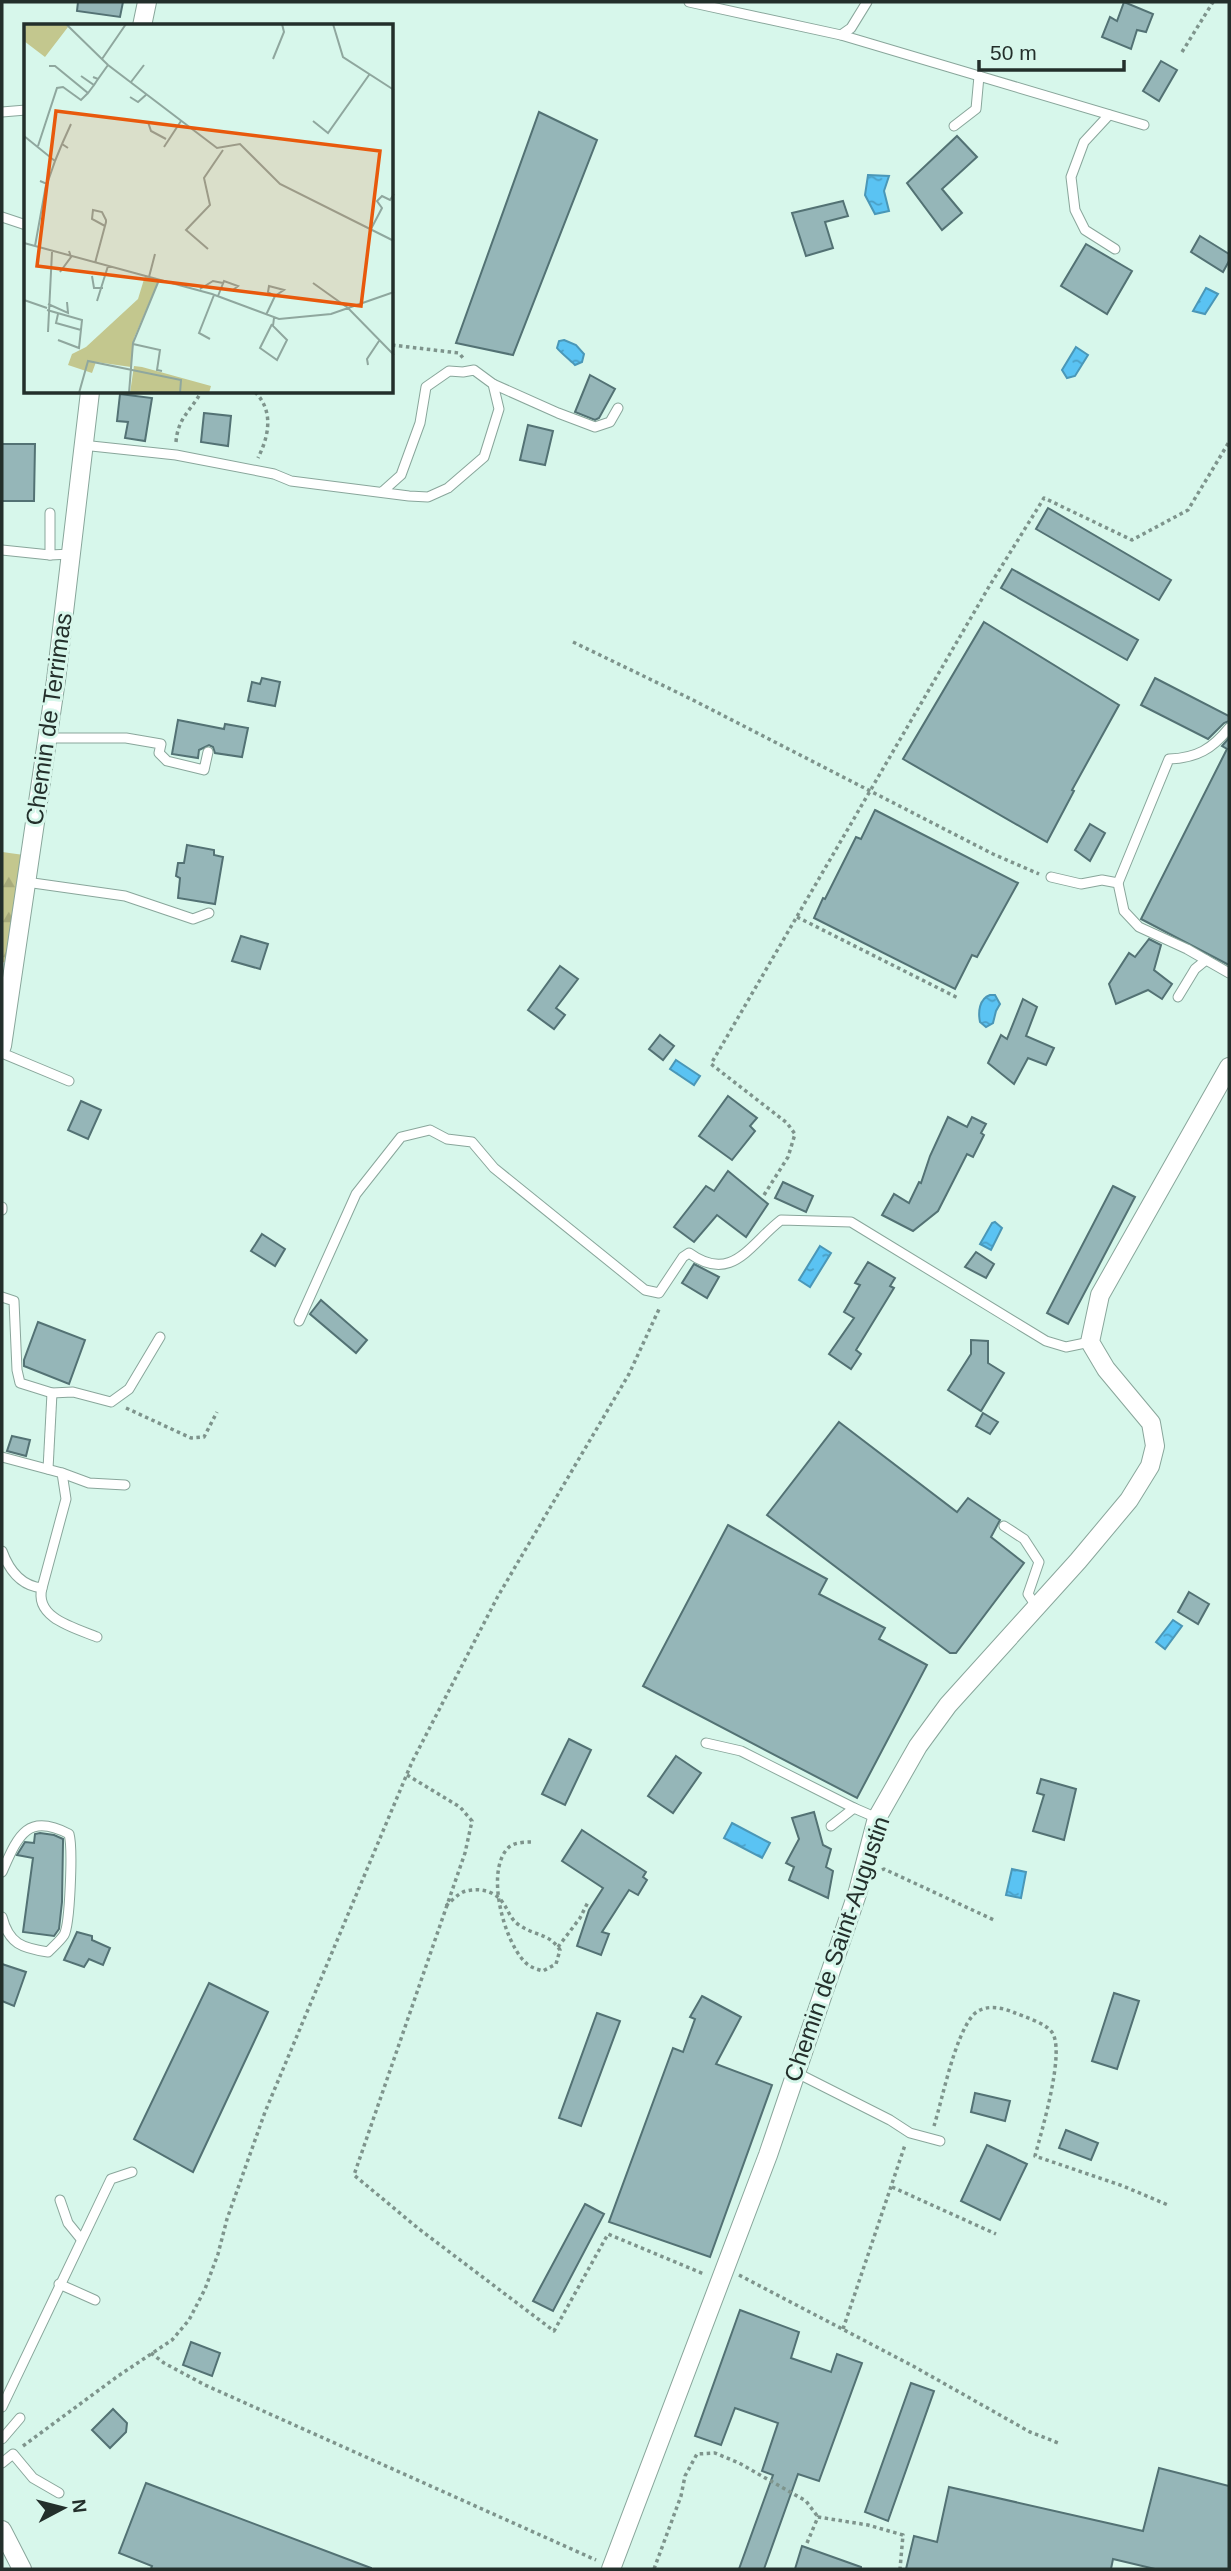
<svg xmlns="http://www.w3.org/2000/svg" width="1231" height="2571" viewBox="0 0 1231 2571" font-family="Helvetica,sans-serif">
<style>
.forest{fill:url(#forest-firs)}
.water{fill:url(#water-ripples);stroke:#4a97b7;stroke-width:2}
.building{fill:#95b6b8;stroke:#537274;stroke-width:2}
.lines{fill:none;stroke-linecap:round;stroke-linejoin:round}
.service-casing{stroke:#89a69b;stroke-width:11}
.minor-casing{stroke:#89a69b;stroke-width:20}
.path{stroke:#7e948c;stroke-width:3.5;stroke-dasharray:3.5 3.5;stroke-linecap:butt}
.service{stroke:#fff;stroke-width:9}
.minor{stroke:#fff;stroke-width:18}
.labels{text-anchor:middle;stroke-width:6;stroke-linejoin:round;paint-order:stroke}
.street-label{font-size:24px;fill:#232f2b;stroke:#d7f7eb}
.inset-road{fill:none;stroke:#8fa79e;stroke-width:2}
.view{fill:#e8590c;fill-opacity:0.15;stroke:#e8590c;stroke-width:3.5}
.inset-edge{fill:none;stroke:#232f2b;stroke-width:3.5}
</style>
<defs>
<pattern id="forest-firs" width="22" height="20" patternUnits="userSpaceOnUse" patternTransform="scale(1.75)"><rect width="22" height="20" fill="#c3c78e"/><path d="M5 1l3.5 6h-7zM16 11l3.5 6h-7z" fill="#a7ab7b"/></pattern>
<pattern id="water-ripples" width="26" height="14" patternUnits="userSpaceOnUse" patternTransform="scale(1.75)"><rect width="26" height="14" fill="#5ac3f3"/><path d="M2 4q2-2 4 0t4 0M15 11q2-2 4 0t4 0" fill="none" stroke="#4a9fc5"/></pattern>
</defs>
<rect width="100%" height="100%" fill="#d7f7eb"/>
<polygon class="forest" points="2,852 24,855 8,963 2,962"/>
<g class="water">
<polygon points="868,175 889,176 884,191 889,211 875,214 865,195"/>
<polygon points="1206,288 1218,294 1205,314 1193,311"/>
<path d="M564,340L576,345L584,354L582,362L575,365C572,362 559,351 557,348L559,341Z"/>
<polygon points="1076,347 1088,355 1075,376 1067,378 1062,370"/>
<path d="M990,995H995L1000,1004L996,1011L993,1023L986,1027L980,1022C978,1012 979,999 990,995Z"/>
<polygon points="676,1060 700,1076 694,1085 670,1069"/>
<polygon points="995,1222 1002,1228 991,1250 980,1244 992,1223"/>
<polygon points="820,1246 831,1253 810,1287 799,1280"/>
<polygon points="1173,1620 1182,1626 1165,1649 1156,1642"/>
<polygon points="732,1823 770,1843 762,1858 724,1838"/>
<polygon points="1012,1869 1026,1872 1021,1898 1006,1895"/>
</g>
<g class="building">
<polygon points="78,2 123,2 120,17 77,11"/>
<polygon points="1124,2 1153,14 1146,32 1137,30 1131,49 1102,37 1110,17 1117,21"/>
<polygon points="1161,61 1177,70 1159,101 1143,91"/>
<polygon points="539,112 597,140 513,355 456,343"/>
<polygon points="957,136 977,157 942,189 962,213 942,230 907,183"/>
<polygon points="843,201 848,216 825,222 833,248 806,256 792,213"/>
<polygon points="1200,236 1229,254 1229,261 1223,272 1191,252"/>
<polygon points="1086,244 1132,271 1107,314 1061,286"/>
<polygon points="590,375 615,389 599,418 595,420 575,412"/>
<polygon points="120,394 152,398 145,441 125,438 128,422 117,421"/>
<polygon points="204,413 231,416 228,446 201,442"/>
<polygon points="528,425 553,431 545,465 520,460"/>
<polygon points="2,444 35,444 34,501 2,501"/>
<polygon points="1048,508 1171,580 1159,600 1036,529"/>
<polygon points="1012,569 1138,640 1127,660 1001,588"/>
<polygon points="984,622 1119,705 1072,790 1074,791 1047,842 903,759"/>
<polygon points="262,678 280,682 275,706 248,701 252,682 260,684"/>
<polygon points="1155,678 1229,716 1229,721 1224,723 1208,739 1141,705"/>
<polygon points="178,720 224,729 225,724 248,728 242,757 215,753 213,747 209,745 199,750 198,758 172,754"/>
<polygon points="1229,738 1229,965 1141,919 1227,749 1222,746"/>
<polygon points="875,810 1018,883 977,957 972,955 955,989 814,918 823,898 825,899 856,837 861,839"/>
<polygon points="1090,824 1105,833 1090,861 1075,850"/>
<polygon points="187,845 214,850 214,855 223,857 215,904 178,898 180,878 176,876 178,863 184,863"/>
<polygon points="241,936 268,944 260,969 232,961"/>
<polygon points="1149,939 1161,945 1154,970 1172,984 1162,999 1148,990 1116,1004 1109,984 1129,953 1135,957"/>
<polygon points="560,966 578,979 556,1008 565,1015 554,1029 528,1010"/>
<polygon points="1023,999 1037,1007 1026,1036 1054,1048 1046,1065 1028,1058 1014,1084 988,1063 1001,1035 1007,1039"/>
<polygon points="660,1035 674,1046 663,1060 649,1049"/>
<polygon points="728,1096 757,1118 750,1126 755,1131 732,1160 699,1136"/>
<polygon points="81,1101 101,1110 88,1139 68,1130"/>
<polygon points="948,1117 967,1127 972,1117 986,1124 981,1133 984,1135 973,1157 967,1154 938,1211 913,1231 882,1215 894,1194 909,1203 919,1182 921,1183 930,1156"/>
<polygon points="728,1171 768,1204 746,1237 717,1215 694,1242 674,1227 706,1186 714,1191"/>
<polygon points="783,1182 813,1196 806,1212 775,1198"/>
<polygon points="1113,1186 1135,1197 1068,1324 1047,1313"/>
<polygon points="262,1234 285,1249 275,1266 251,1251"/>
<polygon points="976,1252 994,1264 986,1278 965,1267"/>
<polygon points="868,1262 895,1278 890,1286 894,1288 856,1350 861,1354 851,1369 829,1354 854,1318 844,1312 860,1285 855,1283"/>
<polygon points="694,1264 719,1277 707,1298 682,1283"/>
<polygon points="321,1300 367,1340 356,1353 310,1314"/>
<polygon points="38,1322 85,1340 69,1384 24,1366 24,1360"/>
<polygon points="971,1340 988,1341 988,1363 1004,1373 981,1411 948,1390 971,1354"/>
<polygon points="983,1413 998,1422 990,1434 976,1426"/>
<polygon points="839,1422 957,1512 968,1498 1000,1520 991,1537 1024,1563 956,1653 950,1653 767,1515"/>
<polygon points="12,1436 30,1440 26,1456 7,1451"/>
<polygon points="728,1525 827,1579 819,1594 885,1628 879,1639 927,1665 857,1798 643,1686"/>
<polygon points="1189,1592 1209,1604 1198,1624 1178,1612"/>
<polygon points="569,1739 591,1750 565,1805 542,1794"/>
<polygon points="676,1756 701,1773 673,1813 648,1796"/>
<polygon points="1041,1779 1076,1789 1064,1840 1033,1831 1044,1795 1037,1793"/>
<polygon points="814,1812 823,1845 831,1849 826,1867 833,1871 828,1898 789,1880 794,1867 786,1863 799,1839 792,1818"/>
<polygon points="582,1830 646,1872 643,1877 647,1880 638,1895 629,1890 602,1932 609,1934 601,1955 577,1946 589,1910 603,1888 562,1861"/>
<polygon points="40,1833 54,1835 63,1839 63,1843 62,1902 59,1929 54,1936 23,1932 33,1858 17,1855 25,1842 34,1843 35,1834"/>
<polygon points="77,1932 92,1936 92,1940 110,1948 103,1965 89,1959 84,1967 64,1960"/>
<polygon points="2,1964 26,1972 14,2006 2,2001"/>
<polygon points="209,1983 268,2012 193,2172 134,2139"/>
<polygon points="1114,1993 1139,2001 1117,2069 1092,2061"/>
<polygon points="702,1996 741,2017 716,2064 772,2085 710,2257 609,2222 673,2048 683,2052 695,2019 690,2017"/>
<polygon points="597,2013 620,2021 581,2126 559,2118"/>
<polygon points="975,2093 1010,2101 1005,2121 971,2112"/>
<polygon points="1066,2130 1098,2143 1091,2160 1059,2148"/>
<polygon points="987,2145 1027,2164 1000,2220 961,2201"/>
<polygon points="585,2204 604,2214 553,2311 533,2301"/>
<polygon points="740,2310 799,2332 791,2358 831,2372 837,2354 862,2363 819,2481 798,2474 764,2569 739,2569 773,2475 762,2471 778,2423 735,2408 721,2445 695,2436"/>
<polygon points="191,2342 220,2353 212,2376 183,2365"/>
<polygon points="911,2383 934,2391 888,2521 865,2512"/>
<polygon points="113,2409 127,2423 126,2432 110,2448 92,2430"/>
<polygon points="1159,2468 1229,2486 1229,2569 1155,2569 1113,2559 1111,2569 906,2569 914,2536 937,2542 949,2487 1143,2531"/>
<polygon points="146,2483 371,2568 371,2569 151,2569 152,2566 119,2553"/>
<polygon points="802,2546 861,2567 861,2569 795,2569"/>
</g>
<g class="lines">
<g class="service-casing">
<g id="service">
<polyline points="689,2 841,35 851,28 867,2"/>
<polyline points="841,35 979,76 976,109 954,126"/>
<polyline points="979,76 1144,125"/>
<polyline points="2,112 26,110"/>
<polyline points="1109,115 1084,142 1071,177 1075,210 1085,230 1115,249"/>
<polyline points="2,217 26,225"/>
<polyline points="493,384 558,413 595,427 610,422 618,408"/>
<polyline points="82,445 176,455 274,474 291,481 409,496 428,497 448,488 484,457 499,409 493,384 474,370 463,372 449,371 426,387 420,423 401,475 382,492"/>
<polyline points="50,513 50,555"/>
<polyline points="2,550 50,555 71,554"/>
<polyline points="47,738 126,738 161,744 159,753 167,761 204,770 208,752"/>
<polyline points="1051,877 1081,884 1102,880 1118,883 1124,911 1139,927 1187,949 1229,973"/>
<polyline points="26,882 125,896 193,919 209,913"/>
<path d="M1118,883L1169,759C1197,758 1212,749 1229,728"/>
<polyline points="1178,997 1195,969 1206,960"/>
<polyline points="2,1053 69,1081"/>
<polyline points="2,1210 2,1207"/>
<polyline points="2,1297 14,1301 17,1370 20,1383 52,1393 73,1392 111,1402 129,1389 160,1337"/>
<path d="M299,1321L356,1194L401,1137L430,1130L447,1139L472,1142L494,1168L645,1290L659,1293L683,1257L689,1253C732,1284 749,1245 781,1220L851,1222L1046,1341L1066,1347L1090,1342"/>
<path d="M2,1457L62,1473L66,1499L42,1588C21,1586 9,1570 2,1551"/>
<polyline points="48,1469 52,1393"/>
<polyline points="62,1473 89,1483 125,1485"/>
<polyline points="1004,1526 1024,1539 1039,1562 1028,1594 1036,1606"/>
<path d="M42,1588C34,1618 75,1628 97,1637"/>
<polyline points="706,1743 741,1751 854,1808"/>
<polyline points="831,1826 854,1808 877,1818"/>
<path d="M2,1872C18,1836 27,1812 69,1834C73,1848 70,1925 64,1935C60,1941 53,1947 48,1952C22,1948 9,1944 2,1917"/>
<polyline points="795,2072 890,2120 910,2133 940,2141"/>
<polyline points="60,2200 68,2223 81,2239"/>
<polyline points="59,2284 95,2300"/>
<polyline points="2,2407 111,2179 132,2172"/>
<polyline points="2,2439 20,2418"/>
<polyline points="2,2463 13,2454 33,2478 59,2493"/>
</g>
</g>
<g class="minor-casing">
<g id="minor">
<polyline points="142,26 147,2"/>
<polyline points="2,1046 56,680 90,392"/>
<polyline points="2,2530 22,2569"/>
<polyline points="611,2569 768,2155 858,1891 877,1818 918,1746 948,1705 1078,1561 1129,1500 1150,1466 1155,1446 1151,1423 1106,1369 1090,1342 1100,1295 1229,1067"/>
</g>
</g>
<g class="path">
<polyline points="1182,52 1213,2"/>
<polyline points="392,345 459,353 463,358"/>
<path d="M255,392C274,411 269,436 258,458"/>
<path d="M176,442C178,417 191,411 201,392"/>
<polyline points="573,642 691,699 993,854 1039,874"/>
<polyline points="797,917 958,998"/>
<polyline points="764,1195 788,1157 795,1134 787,1123 711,1064 990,585 1044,498 1132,540 1188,510 1229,442"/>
<polyline points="126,1408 191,1438 204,1437 217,1412"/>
<polyline points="407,1775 460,1807 472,1821 465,1853 354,2175 419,2229 554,2331 608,2234 704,2274"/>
<polyline points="882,1870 884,1869 994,1920"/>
<path d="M446,1906C451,1901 457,1895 463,1892C477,1887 495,1890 503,1903C509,1911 510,1919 519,1925C535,1936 549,1933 560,1950L556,1964L543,1971C536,1969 529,1967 524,1961C504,1940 485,1872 508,1848C514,1842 525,1842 533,1842"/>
<polyline points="558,1947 580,1918 588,1902"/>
<path d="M934,2126C943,2097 954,2038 973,2015C984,2004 1000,2007 1013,2012C1024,2017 1043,2022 1051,2031C1067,2048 1041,2133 1035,2156L1123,2186L1168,2205"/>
<polyline points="892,2187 996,2234"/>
<polyline points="739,2275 913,2366 1030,2432 1061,2444"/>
<polyline points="843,2329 905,2145"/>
<polyline points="151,2353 164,2363 205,2385 596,2560"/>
<polyline points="23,2446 118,2376 172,2340 189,2320 205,2289 218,2254 227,2219 265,2112 412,1762 498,1596 629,1374 660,1307"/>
<polyline points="807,2543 818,2517 868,2525 903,2535 900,2569"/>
<polyline points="654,2569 681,2496 685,2476 697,2454 715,2453 739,2463 806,2501 818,2517"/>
</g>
<use href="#service" class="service"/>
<use href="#minor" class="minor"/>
</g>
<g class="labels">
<g class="street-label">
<text transform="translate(49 719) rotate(-82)" y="8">Chemin de Terrimas</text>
<text transform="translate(837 1949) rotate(-71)" y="8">Chemin de Saint-Augustin</text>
</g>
</g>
<g transform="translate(24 24)">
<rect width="369" height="369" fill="#d7f7eb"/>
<path d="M2,0H41L44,3L21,33L0,17ZM121,252L135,256L110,314L107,343L72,338L68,349L44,341L48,330L62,323L114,275ZM110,342L118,343L187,362L185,369H106Z" fill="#c3c78e"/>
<path class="inset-road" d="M42,0L84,41L193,124L216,120L256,160L370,217M309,0L319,33L370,66M78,35L102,0M249,35L260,8L258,0M25,42H31L64,69L70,61M57,52L70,61L74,55M69,53L74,55L84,41M107,58L120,41M106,73L114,78L123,70M289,97L304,109L345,51M124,98L127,107L142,115M0,112L31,137L23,160L16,157M38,120L47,100M14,122L33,64L39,63L57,76L64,69M140,123L157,97M31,137L38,120L44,124M347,205L358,184L353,177L358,172L366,176L370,170M0,219L188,270L255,295L307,290L370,268M11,222L22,161M184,225L162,206L186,181L180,154L199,126M71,239L78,213L82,198V196L78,188L69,186L68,195L81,202M36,248L47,233L45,227M68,252L70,264H79M125,253L131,230M289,259L324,284L370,331M176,265L189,257L199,259M194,272L200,257L214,262L209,266M0,276L23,284M73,277L84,242M24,280L44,289L43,278M23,286L58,296L55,324L34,316M34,290L32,299L57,306M242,291L251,272L260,266L245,262L244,268L251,272M248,300L236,324L253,336L263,316L249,302L250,294M24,308L28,228M186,315L175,309L190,271M109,320L136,326L133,346L138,347M344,341L343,335L355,317M55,369L64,337L157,356L156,369M105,369L109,319L135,256"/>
<path class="view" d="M32,87L356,127L337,282L13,242Z"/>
<rect width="369" height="369" class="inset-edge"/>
</g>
<rect width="1231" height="2571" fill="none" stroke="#232f2b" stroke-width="7"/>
<g transform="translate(63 2508) rotate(83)" stroke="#d7f7eb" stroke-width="5" paint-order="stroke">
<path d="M0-5L12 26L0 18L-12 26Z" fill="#232f2b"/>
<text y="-10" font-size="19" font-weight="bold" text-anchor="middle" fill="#232f2b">N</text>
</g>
<path d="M979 60v10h145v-10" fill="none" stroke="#232f2b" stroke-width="3.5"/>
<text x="990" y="60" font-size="21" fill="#232f2b" stroke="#d7f7eb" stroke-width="5" paint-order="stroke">50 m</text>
</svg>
